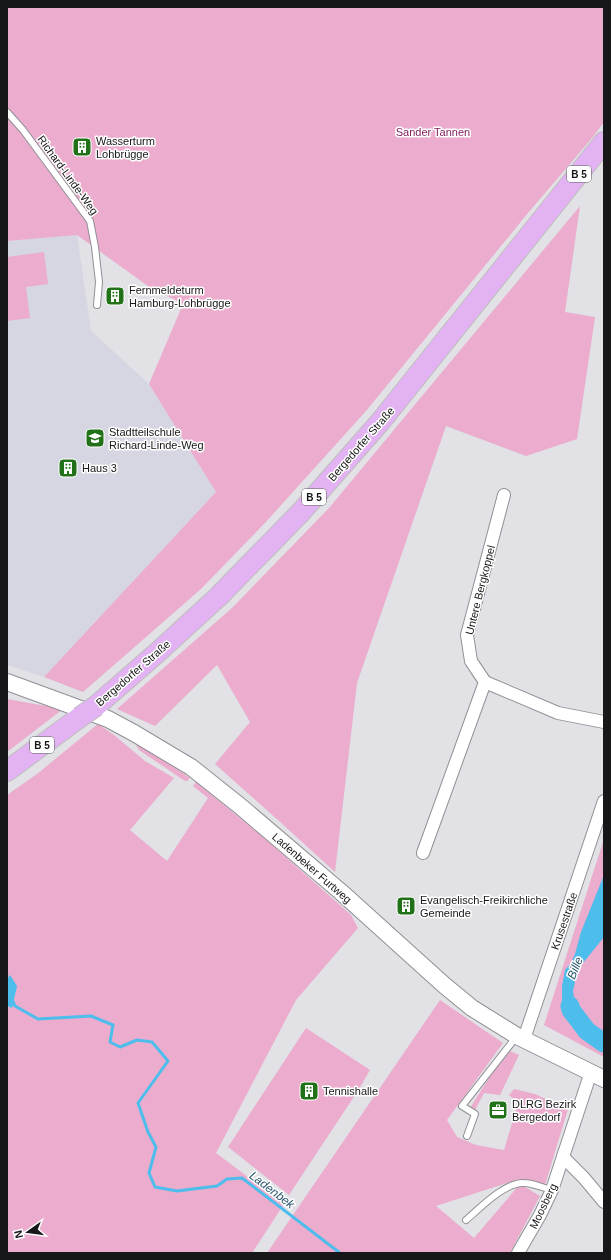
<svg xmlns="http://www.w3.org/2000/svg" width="611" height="1260" viewBox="0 0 611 1260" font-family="Helvetica,sans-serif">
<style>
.built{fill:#d6d5e2}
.green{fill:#ebaccd}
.water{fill:#4dbdec}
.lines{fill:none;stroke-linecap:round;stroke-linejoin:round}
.stream{stroke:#4dbdec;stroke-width:3}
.river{stroke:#4dbdec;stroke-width:19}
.service-casing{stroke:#909095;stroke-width:8}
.minor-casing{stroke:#909095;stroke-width:14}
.tertiary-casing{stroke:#909095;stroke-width:18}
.primary-casing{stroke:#bebebe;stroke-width:22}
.service{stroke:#fff;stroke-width:6}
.minor{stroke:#fff;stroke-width:12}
.tertiary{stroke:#fff;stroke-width:16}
.primary{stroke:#e3b2f3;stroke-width:20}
.primary-bridge-casing{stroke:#bebebe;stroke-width:22;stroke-linecap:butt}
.primary-bridge{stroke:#e3b2f3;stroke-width:20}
.labels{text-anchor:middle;stroke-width:3;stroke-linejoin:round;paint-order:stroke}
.shield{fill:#fff;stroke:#5d5c5d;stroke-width:1}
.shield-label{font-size:10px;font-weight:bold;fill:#171618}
.park-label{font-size:11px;fill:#7f1a5b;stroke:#fff}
.poi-label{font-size:11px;fill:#171618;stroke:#fff;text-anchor:start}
.street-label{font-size:11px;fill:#171618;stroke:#fff}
.water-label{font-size:12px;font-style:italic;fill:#2a576c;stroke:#fff}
</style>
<rect width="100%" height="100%" fill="#e1e1e6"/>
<polygon class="built" points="77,235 91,331 149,384 216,492 44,677 7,665 7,241"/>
<g class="green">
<polygon points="7,7 604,7 604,122 593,137 528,213 366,411 264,524 201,589 83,692 44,677 216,492 149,384 183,304 148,286 77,235 7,241"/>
<polygon points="580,206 565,312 595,317 577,439 526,456 446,426 357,683 335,872 279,821 215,764 250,722 217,665 155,726 117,709 232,608 329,508"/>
<polygon points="44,252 48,284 26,287 30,318 7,321 7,257"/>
<polygon points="7,699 63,709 7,752"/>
<polygon points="98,724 114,735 145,761 174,778 130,830 167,861 208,798 193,786 196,782 263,837 341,906 351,915 358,928 296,1000 216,1153 284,1204 252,1253 7,1253 7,1006 12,1008 10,976 7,979 7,795 37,774"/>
<polygon points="135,743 165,761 190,778 187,781 185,781 139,750"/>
<polygon points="604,839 604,1057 544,1025"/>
<polygon points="440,1000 503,1043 447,1120 457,1137 476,1145 504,1150 518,1103 509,1095 514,1089 535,1094 568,1109 545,1185 519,1179 436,1206 474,1238 520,1184 540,1196 510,1253 267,1253"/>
<polygon points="306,1028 370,1070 359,1089 289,1195 228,1147"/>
<polygon points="510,1051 519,1055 500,1095 484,1093 475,1110 470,1108 489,1078"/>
</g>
<g class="water">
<polygon points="604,875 604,937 583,963 577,973 573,991 575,1004 588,1025 578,1030 570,1019 562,1002 562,986 565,970 571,963 575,954 581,932"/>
<polygon points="10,975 17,986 12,1008 7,1006 7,979"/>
</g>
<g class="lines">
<polyline class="stream" points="12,999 15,1006 38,1019 91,1016 113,1025 110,1042 120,1047 137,1040 152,1042 168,1061 138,1103 148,1132 156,1147 149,1173 155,1187 177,1191 217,1186 227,1179 242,1178 340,1253"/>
<polyline class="river" points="570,1006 571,1010 587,1031 604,1043"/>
<g class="service-casing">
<g id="service">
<polyline points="7,112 23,130 90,221 95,247 99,282 97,305"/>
<polyline points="467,1136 475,1114 462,1106 517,1036"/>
<path d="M466,1220C480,1208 505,1182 524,1183C533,1183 543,1188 552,1190"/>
</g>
</g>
<g class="minor-casing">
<g id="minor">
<polyline points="485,682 558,713 604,722"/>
<polyline points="423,853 485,682 471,661 467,635 504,495"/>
<polyline points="527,1041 526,1033 604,801"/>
<polyline points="563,1157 584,1178 604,1202"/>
<polyline points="518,1253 540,1215 552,1190 591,1072"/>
</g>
</g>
<g class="tertiary-casing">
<polyline id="tertiary" points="7,682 108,719 134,733 191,767 240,806 341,892 444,985 472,1008 517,1036 604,1079"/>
</g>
<g class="primary-casing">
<g id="primary">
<polyline points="96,706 158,652 218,597 301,512 381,421 604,142"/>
<polyline points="7,771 80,717"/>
</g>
</g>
<use href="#service" class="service"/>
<use href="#minor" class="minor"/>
<use href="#tertiary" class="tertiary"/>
<use href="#primary" class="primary"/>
<g class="primary-bridge-casing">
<polyline id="primary-bridge" points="80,717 96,706"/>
</g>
<use href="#primary-bridge" class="primary-bridge"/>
</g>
<defs>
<g id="building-square" transform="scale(1)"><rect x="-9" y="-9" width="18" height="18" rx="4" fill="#207117" stroke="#fff"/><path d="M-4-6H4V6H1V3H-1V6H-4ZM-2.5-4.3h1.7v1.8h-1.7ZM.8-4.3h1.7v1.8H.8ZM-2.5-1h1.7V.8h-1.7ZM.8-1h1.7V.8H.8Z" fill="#fff"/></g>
<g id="school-square" transform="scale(1)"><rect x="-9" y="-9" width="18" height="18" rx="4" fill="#207117" stroke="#fff"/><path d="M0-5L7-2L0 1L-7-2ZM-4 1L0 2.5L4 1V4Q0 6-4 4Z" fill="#fff"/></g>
<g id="office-square" transform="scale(1)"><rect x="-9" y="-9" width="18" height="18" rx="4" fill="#207117" stroke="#fff"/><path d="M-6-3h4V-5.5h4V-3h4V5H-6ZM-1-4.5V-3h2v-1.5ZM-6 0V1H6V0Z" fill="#fff"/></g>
</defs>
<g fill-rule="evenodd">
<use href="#building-square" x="82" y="147"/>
<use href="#building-square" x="115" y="296"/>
<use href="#school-square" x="95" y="438"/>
<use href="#building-square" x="68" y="468"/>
<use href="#building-square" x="406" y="906"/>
<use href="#building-square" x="309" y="1091"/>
<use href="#office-square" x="498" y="1110"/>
</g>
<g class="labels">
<g class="shield">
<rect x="567" y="166" width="24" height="16" rx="3"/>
<rect x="302" y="489" width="24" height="16" rx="3"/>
<rect x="30" y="737" width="24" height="16" rx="3"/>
</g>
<g class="shield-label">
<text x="579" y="178">B 5</text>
<text x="314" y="501">B 5</text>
<text x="42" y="749">B 5</text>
</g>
<g class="park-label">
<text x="433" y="136">Sander Tannen</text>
</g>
<g class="poi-label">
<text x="96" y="145">Wasserturm<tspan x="96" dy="13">Lohbrügge</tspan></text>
<text x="129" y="294">Fernmeldeturm<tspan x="129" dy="13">Hamburg-Lohbrügge</tspan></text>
<text x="109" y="436">Stadtteilschule<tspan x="109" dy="13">Richard-Linde-Weg</tspan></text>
<text x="82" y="472">Haus 3</text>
<text x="420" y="904">Evangelisch-Freikirchliche<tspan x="420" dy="13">Gemeinde</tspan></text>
<text x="323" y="1095">Tennishalle</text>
<text x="512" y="1108">DLRG Bezirk<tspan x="512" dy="13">Bergedorf</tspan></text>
</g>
<g class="street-label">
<text transform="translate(68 175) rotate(54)" y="4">Richard-Linde-Weg</text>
<text transform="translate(361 444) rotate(-49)" y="4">Bergedorfer Straße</text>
<text transform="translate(480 590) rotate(-76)" y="4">Untere Bergkoppel</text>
<text transform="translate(133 673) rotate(-41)" y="4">Bergedorfer Straße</text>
<text transform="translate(312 868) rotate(41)" y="4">Ladenbeker Furtweg</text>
<text transform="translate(564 921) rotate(-71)" y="4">Krusestraße</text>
<text transform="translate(543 1206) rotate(-64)" y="4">Moosberg</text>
</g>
<g class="water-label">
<text transform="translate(575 968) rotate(-68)" y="4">Bille</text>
<text transform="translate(272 1190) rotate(37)" y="4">Ladenbek</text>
</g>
</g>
<rect width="611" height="1260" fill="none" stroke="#171618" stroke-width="16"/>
<g transform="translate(28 1232) rotate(256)" stroke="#ffffff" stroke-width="3" paint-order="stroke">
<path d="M0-3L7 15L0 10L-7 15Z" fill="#171618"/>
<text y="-6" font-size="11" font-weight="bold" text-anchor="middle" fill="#171618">N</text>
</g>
</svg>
